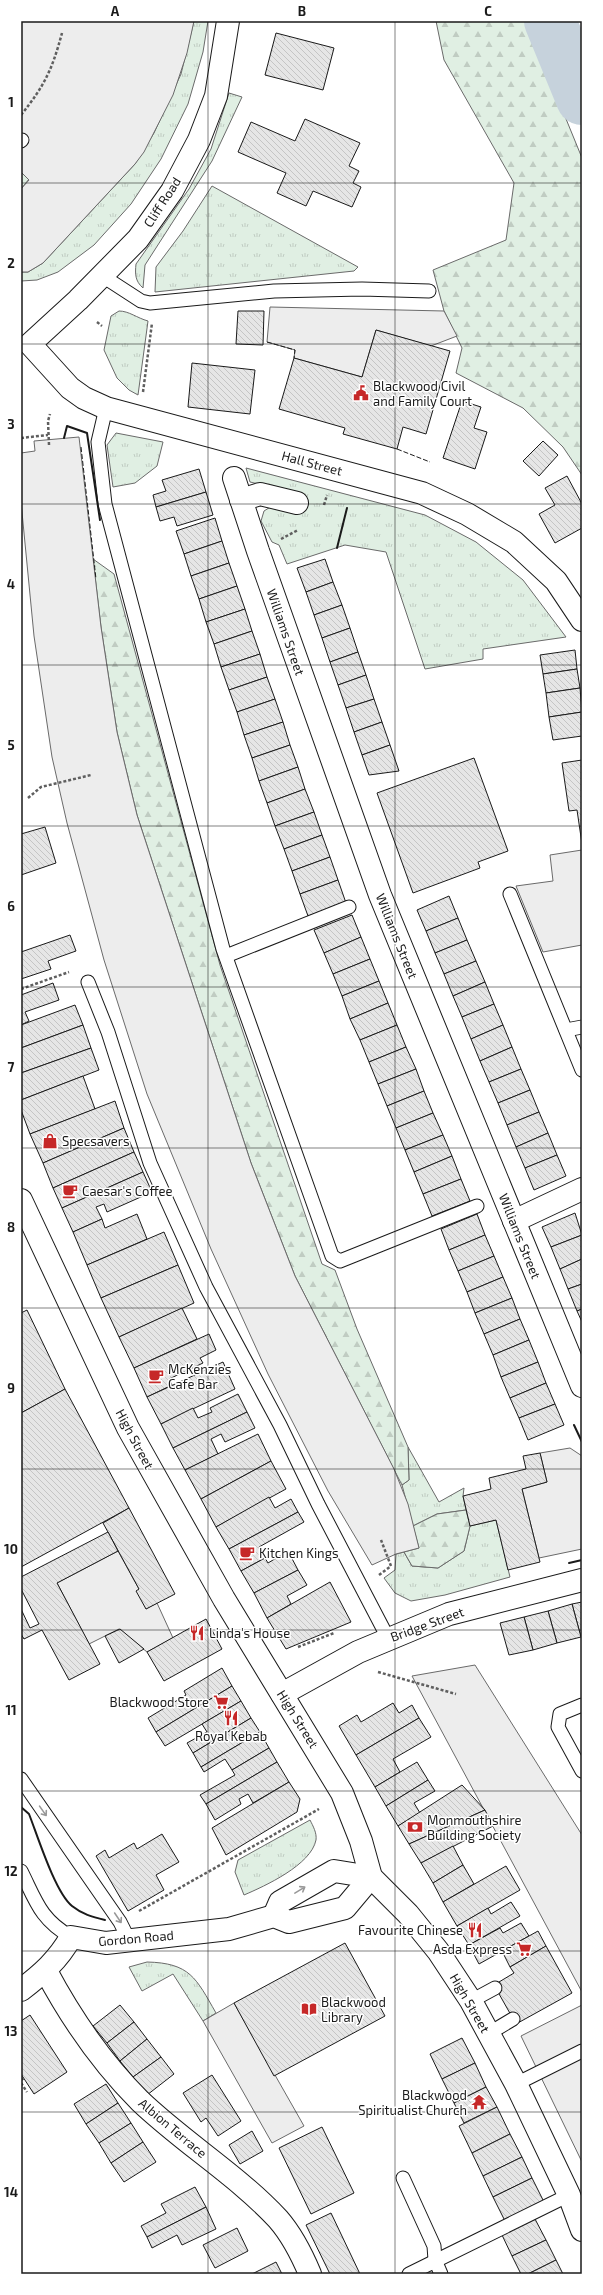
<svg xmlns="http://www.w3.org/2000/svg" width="603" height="2295" viewBox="0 0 603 2295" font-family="'Exo 2',sans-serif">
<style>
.grass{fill:url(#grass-tufts);stroke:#6a6a6a}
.forest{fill:url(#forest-firs);stroke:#6a6a6a}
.parking{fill:#ededed;stroke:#6a6a6a}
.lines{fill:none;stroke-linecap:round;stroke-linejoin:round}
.river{stroke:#c6d2dc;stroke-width:52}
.building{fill:url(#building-back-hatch);stroke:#1a1a1a}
.lane-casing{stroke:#1a1a1a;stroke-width:15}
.street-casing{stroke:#1a1a1a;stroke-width:24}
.secondary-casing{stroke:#1a1a1a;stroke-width:24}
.path{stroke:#5f5f5f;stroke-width:2.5;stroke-dasharray:3 2;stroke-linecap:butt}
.lane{stroke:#fff;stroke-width:13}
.street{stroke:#fff;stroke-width:22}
.secondary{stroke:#fff;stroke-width:22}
.fence{stroke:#1a1a1a;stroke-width:1;stroke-dasharray:5 2;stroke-linecap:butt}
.wall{stroke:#1a1a1a;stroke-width:2}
.oneway{stroke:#989898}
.grid{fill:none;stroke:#1a1a1a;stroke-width:1;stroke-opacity:0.55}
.labels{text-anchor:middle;stroke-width:3;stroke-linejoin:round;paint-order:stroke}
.street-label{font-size:13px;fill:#1a1a1a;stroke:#fff}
.poi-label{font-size:13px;fill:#1a1a1a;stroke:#fff;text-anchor:start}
.neatline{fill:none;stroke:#1a1a1a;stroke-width:1.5}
.grid-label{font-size:13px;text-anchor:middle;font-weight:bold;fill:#1a1a1a}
</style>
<defs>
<pattern id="grass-tufts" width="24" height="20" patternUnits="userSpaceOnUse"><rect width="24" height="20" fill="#e0efe3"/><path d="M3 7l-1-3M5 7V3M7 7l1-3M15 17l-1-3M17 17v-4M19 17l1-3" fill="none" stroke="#c0ccc2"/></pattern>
<pattern id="forest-firs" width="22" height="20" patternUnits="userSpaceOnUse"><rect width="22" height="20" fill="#e0efe3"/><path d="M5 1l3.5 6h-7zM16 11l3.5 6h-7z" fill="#c0ccc2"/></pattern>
<pattern id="building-back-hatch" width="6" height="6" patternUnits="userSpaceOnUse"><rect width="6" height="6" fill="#e6e6e6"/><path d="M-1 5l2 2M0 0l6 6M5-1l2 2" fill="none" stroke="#c5c5c5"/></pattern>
</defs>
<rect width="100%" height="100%" fill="#fff"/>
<g class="grass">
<polygon points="194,21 208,21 203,52 188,104 161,159 131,204 94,245 58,272 37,280 21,281 21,272 28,272 43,263 135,164 154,133 181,74"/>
<path d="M229,93L242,97L212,161L145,265L143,288C135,281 135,274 136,264L189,189L211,149Z"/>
<polygon points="21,172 29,179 21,189"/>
<polygon points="212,186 358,267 354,271 155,292 156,267 183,231"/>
<path d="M119,311C129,311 137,318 148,321L138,395L129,390L117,378L104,350L111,316Z"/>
<polygon points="116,433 163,442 157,466 135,483 113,487 107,445"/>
<polygon points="246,468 425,515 476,542 523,580 566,637 483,649 483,659 425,669 386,552 345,545 287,564 279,545 272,542 261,521 264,511 272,506 298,513 304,495 250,482"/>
<polygon points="408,1447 439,1502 464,1488 463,1496 466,1510 437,1514 413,1526 402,1485 409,1480"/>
<polygon points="496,1520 510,1577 445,1595 411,1601 395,1593 384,1578 395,1570 396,1554 404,1552 412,1566 438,1568 464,1551 470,1526"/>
<path d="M310,1820C313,1826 317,1833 316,1840C311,1865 265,1886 244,1895L235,1872L238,1860Z"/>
<path d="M147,1962C190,1963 196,1978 216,2013L203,2021L173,1974L142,1991L129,1967Z"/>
</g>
<g class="forest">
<polygon points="436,21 526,21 582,158 582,475 563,447 523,408 456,373 462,348 444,311 433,270 506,240 514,183 444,60"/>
<polygon points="93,559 114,574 220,965 322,1264 335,1270 357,1329 408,1447 409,1480 402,1485 295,1276 251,1163 137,815 117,732 101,627"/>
<polygon points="466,1510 470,1526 464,1551 438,1568 412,1566 404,1552 419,1548 413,1526 437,1514"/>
</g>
<g class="parking">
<polygon points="21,21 194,21 187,53 173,95 144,152 135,164 43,263 28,272 21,272 21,189 29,180 21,172"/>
<polygon points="270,307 444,311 457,336 431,346 376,330 362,377 294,358 295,350 267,342"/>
<polygon points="79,437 101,627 117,732 137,815 251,1163 295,1276 394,1469 408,1504 419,1548 396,1554 372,1565 328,1491 268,1374 211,1249 147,1094 104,960 67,823 52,757 34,636 21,502 21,453 35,451 34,441"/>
<polygon points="582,850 582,945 543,952 516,886 553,881 550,855"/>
<polygon points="570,1448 582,1456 582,1549 539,1558 522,1489 547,1482 540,1453"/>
<polygon points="118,1551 139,1589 146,1609 157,1603 173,1638 147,1652 119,1629 89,1644 57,1583"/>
<polygon points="475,1665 582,1835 582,1992 412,1676"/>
<polygon points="234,2003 304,2126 272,2143 203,2021"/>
<polygon points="582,2005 582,2162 521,2036"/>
</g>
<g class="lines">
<polyline class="river" points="550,21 582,99"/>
</g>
<g class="building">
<polygon points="276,33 334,48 323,90 265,75"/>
<polygon points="305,119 360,143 349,166 359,171 353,183 361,187 352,207 313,191 306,206 277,193 286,173 238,152 251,122 295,141"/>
<polygon points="238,311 264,311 263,345 236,344"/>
<polygon points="376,330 450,351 426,434 403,427 397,449 343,434 345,428 279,409 294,358 362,377"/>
<polygon points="192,363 255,370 250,414 188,407"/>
<polygon points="462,401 481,407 474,428 487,432 475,469 443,458"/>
<polygon points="543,441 558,455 539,476 523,461"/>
<polygon points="199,469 206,492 156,507 153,495 166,491 162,480"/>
<polygon points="567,476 582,504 582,528 555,543 539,514 555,505 545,488"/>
<polygon points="206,492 213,515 177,526 174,517 160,521 156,507"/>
<polygon points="215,518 222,541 184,554 176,531"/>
<polygon points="222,541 229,563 191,576 184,554"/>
<polygon points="325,559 333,582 306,592 297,568"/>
<polygon points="229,563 237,586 199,599 191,576"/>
<polygon points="333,582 342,605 314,615 306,592"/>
<polygon points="237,586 245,609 206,622 199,599"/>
<polygon points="342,605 350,628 322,638 314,615"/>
<polygon points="245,609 252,631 214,644 206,622"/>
<polygon points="350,628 358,652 330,662 322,638"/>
<polygon points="252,631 260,654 221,667 214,644"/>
<polygon points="575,650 577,669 543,674 540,655"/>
<polygon points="358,652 366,675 338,685 330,662"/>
<polygon points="260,654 267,677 229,690 221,667"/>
<polygon points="577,669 580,688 546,693 543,674"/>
<polygon points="366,675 374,699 346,708 338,685"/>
<polygon points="267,677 275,699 237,712 229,690"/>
<polygon points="580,688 582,712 549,717 546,693"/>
<polygon points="275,699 283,722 244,735 237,712"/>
<polygon points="374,699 382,722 354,732 346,708"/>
<polygon points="582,712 582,736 553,740 549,717"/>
<polygon points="283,722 290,745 252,758 244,735"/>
<polygon points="382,722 390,745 362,755 354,732"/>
<polygon points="290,745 298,767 259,781 252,758"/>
<polygon points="390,745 399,771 369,775 362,755"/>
<polygon points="474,758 508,851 478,862 480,868 413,893 377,793"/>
<polygon points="582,760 582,844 577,810 569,811 562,763"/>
<polygon points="298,767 305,789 267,803 259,781"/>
<polygon points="305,789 314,812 275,826 267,803"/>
<polygon points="314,812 322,835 284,849 275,826"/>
<polygon points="45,827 56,863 21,875 21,834"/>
<polygon points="322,835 330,857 292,871 284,849"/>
<polygon points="330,857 338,880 300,894 292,871"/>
<polygon points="338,880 346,903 308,916 300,894"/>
<polygon points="449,896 458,918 426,931 417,910"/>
<polygon points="352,915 361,937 324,953 314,930"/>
<polygon points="458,918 467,940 435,953 426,931"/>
<polygon points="70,935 76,951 48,961 51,969 21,979 21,952"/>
<polygon points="361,937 370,959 333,974 324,953"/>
<polygon points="467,940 476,961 444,974 435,953"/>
<polygon points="370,959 379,981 342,996 333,974"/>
<polygon points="476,961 485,982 453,996 444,974"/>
<polygon points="379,981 388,1003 350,1019 342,996"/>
<polygon points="485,982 494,1004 462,1017 453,996"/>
<polygon points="53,983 59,1000 25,1012 29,1021 21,1025 21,995"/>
<polygon points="388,1003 397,1025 360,1040 350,1019"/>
<polygon points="494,1004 503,1025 471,1039 462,1017"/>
<polygon points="75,1005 83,1025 21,1048 21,1025"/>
<polygon points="83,1025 91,1048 21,1073 21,1048"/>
<polygon points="397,1025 406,1047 369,1062 360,1040"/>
<polygon points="503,1025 512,1047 480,1061 471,1039"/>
<polygon points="406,1047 416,1069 378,1084 369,1062"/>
<polygon points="512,1047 521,1069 489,1082 480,1061"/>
<polygon points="91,1048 99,1070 21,1100 21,1073"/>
<polygon points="416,1069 424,1091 387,1106 378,1084"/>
<polygon points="521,1069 530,1090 498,1103 489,1082"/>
<polygon points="83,1076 95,1109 30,1134 21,1110 21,1100"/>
<polygon points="530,1090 539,1112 507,1125 498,1103"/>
<polygon points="424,1091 433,1113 396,1128 387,1106"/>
<polygon points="115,1101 124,1128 43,1163 30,1134"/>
<polygon points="539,1112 548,1133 516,1147 507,1125"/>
<polygon points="433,1113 443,1135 405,1150 396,1128"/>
<polygon points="124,1128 134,1152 53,1188 43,1163"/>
<polygon points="548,1133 557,1155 525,1168 516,1147"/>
<polygon points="443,1135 452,1156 414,1172 405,1150"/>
<polygon points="134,1152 143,1172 62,1208 53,1188"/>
<polygon points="557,1155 566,1176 534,1190 525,1168"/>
<polygon points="452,1156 461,1179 423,1194 414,1172"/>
<polygon points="143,1172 152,1192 107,1212 104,1204 96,1207 102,1219 73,1232 62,1208"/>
<polygon points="461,1179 470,1201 432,1216 423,1194"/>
<polygon points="575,1213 582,1235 551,1247 542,1227"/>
<polygon points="137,1214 147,1239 87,1265 73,1232 102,1219 105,1228"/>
<polygon points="477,1214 485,1235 449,1250 441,1229"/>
<polygon points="164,1232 178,1265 101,1298 87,1265"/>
<polygon points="485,1235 494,1256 458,1271 449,1250"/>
<polygon points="582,1235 582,1259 560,1269 551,1247"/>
<polygon points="494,1256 503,1277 467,1292 458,1271"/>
<polygon points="582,1259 582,1284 568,1289 560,1269"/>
<polygon points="178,1265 194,1303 119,1337 101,1298"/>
<polygon points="503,1277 512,1298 475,1313 467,1292"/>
<polygon points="582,1284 582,1309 577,1311 568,1289"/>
<polygon points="512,1298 520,1319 484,1334 475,1313"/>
<polygon points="182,1308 197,1339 134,1368 119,1337"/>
<polygon points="582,1309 582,1322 577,1311"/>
<polygon points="27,1310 65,1389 21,1413 21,1313"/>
<polygon points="520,1319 529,1340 493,1355 484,1334"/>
<polygon points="209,1334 216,1350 200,1358 203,1363 169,1379 172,1385 147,1397 134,1368"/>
<polygon points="529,1340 538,1362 501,1377 493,1355"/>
<polygon points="223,1362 235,1389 161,1424 147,1397"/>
<polygon points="538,1362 546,1383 510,1398 501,1377"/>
<polygon points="546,1383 555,1404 519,1418 510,1398"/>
<polygon points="65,1389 129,1508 21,1567 21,1413"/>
<polygon points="238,1394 247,1412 173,1448 161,1424 193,1408 198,1418 212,1412 210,1408"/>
<polygon points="555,1404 564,1425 528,1440 519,1418"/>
<polygon points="247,1412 255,1428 225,1442 221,1434 211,1439 218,1454 185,1470 173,1448"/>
<polygon points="258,1434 271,1461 201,1499 185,1470"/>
<polygon points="540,1453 547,1482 522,1489 540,1562 508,1570 496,1520 470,1526 463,1496 491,1489 489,1478 526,1469 523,1456"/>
<polygon points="271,1461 286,1489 216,1527 201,1499"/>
<polygon points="269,1497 275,1508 291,1499 298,1512 229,1549 216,1527"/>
<polygon points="129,1508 175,1594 146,1609 136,1591 139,1589 103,1523"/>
<polygon points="298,1512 304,1522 259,1547 265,1558 241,1571 229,1549"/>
<polygon points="108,1532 118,1551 57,1583 100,1664 69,1680 42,1630 24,1639 21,1634 21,1609 30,1628 39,1624 21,1589 21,1577"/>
<polygon points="288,1551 298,1570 254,1593 241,1571 265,1558 268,1563"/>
<polygon points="298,1570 307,1585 287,1596 291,1604 267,1618 254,1593"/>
<polygon points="330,1582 351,1622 286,1649 267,1618"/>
<polygon points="582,1602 582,1637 581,1637 572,1604"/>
<polygon points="572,1604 581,1637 557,1643 548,1611"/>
<polygon points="548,1611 557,1643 533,1650 524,1617"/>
<polygon points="524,1617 533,1650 509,1655 500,1623"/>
<polygon points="206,1619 222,1649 164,1681 147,1652"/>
<polygon points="120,1629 144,1649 119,1663 105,1636"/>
<polygon points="222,1668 232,1686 156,1732 148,1718 186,1695 184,1691"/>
<polygon points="232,1686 241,1701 165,1746 156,1732"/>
<polygon points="241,1701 251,1718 193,1753 187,1743 207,1732 202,1724"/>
<polygon points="393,1703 399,1713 412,1705 419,1718 356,1755 339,1726 357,1715 361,1722"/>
<polygon points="251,1718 260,1732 201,1767 193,1753"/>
<polygon points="419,1718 431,1737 393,1759 400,1772 375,1787 356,1755"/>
<polygon points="260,1732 269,1748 232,1770 225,1759 204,1772 201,1767"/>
<polygon points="269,1748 277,1762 206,1804 200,1795 235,1775 232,1770"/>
<polygon points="277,1762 289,1782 253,1803 248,1794 239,1799 241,1804 215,1820 206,1804"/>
<polygon points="417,1762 428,1780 386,1806 375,1787"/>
<polygon points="428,1780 435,1791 414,1803 420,1813 398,1826 386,1806"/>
<polygon points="289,1782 300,1799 297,1812 226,1855 212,1828"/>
<polygon points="462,1785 485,1810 409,1844 398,1826"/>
<polygon points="485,1810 493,1826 421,1863 409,1844"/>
<polygon points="162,1834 179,1862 156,1875 164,1890 128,1911 96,1856 105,1850 109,1858 134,1843 137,1849"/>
<polygon points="453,1846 463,1865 433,1883 421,1863"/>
<polygon points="463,1865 474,1884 443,1902 433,1883"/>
<polygon points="506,1866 520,1890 457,1926 443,1902"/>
<polygon points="511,1902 520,1916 469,1945 457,1926 488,1908 491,1914"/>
<polygon points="521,1923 529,1936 479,1964 469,1945 500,1928 503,1933"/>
<polygon points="538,1931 546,1946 510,1967 502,1951"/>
<polygon points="345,1943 385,2016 274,2076 234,2003"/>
<polygon points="546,1946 572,1993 516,2024 494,1985 514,1973 510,1967"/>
<polygon points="120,2005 134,2022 107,2043 93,2026"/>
<polygon points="30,2015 67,2072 34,2094 21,2074 21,2021"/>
<polygon points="134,2022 147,2039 120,2061 107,2043"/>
<polygon points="462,2038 475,2063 442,2079 430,2054"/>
<polygon points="147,2039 161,2057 133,2077 120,2061"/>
<polygon points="161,2057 174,2074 147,2095 133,2077"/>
<polygon points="475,2063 486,2087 454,2103 442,2079"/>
<polygon points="212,2075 241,2121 218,2136 206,2118 201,2122 183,2093"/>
<polygon points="106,2084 118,2103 86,2124 74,2104"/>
<polygon points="486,2087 497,2107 464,2123 454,2103"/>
<polygon points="118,2103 131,2123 99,2143 86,2124"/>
<polygon points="497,2107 510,2134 472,2153 459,2126"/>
<polygon points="131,2123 143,2142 111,2163 99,2143"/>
<polygon points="322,2127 354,2193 311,2214 279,2148"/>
<polygon points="252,2131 263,2151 240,2164 229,2145"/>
<polygon points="510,2134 522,2157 483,2176 472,2153"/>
<polygon points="143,2142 156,2162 124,2182 111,2163"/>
<polygon points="522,2157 532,2178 493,2197 483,2176"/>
<polygon points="532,2178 544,2202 505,2221 493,2197"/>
<polygon points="195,2187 206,2207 147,2237 141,2226 166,2213 161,2204"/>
<polygon points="206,2207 216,2229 182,2245 177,2235 152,2248 147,2237"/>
<polygon points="331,2213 360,2274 330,2274 306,2225"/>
<polygon points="535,2219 546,2240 512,2256 502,2235"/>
<polygon points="237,2228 248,2251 215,2268 203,2245"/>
<polygon points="546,2240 556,2260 528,2274 521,2274 512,2256"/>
<polygon points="556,2260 563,2274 528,2274"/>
<polygon points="276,2262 282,2274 252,2274"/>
</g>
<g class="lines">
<g class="lane-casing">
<g id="lane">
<polyline points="21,141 22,140"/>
<polyline points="101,275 141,301 150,303 274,291 362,289 429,291"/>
<polyline points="106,408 98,442 105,504 223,949 332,1256 340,1261 477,1206"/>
<polyline points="510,894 582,1070"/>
<polyline points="226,956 349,907"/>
<polyline points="88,982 108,1032 150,1163 206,1287 280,1425 318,1504 388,1638"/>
<polyline points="566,1030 582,1027"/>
<polyline points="582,1705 560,1714 558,1727 582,1771"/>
<polyline points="21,1779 120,1922 129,1940"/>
<path d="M21,1871C36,1901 40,1919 71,1937"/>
<polyline points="471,2001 495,1988"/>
<polyline points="488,2034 513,2019"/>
<polyline points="516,2084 582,2051"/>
<polyline points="403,2178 434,2246 435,2260 441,2274"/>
<polyline points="409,2274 569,2195"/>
</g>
</g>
<g class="street-casing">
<g id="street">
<polyline points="228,21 216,96 199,140 172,191 138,239 78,300 30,344 70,388 84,398 106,408 422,493 467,514 514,542 556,581 582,620"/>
<polyline points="234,478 258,551 380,895 582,1386"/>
<polyline points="241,500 260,494 297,503"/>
<polyline points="514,1221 582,1189"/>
<polyline points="282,1694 358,1652 449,1614 582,1580"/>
<polyline points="274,1916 280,1902 334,1871 371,1877"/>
<path d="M46,1971C71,2018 102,2063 140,2101C184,2143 237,2175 278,2219C292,2235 302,2255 310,2274"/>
<path d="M21,1990C42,1974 58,1960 71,1937L106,1943L229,1929L274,1916L289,1922L345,1908L371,1877"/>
</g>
</g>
<g class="secondary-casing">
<polyline id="secondary" points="21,1200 128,1428 224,1599 342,1793 361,1841 371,1877 408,1914 438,1951 471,2001 516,2084 569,2195 582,2230"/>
</g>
<g class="path">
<path d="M21,115C45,85 52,70 62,33"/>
<polyline points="97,322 102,326"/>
<polyline points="143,392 152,323"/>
<polyline points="21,438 48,435"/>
<polyline points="49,445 48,421 50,414"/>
<polyline points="324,505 327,495"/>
<polyline points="281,539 298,530"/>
<polyline points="28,798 41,787 91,775"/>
<polyline points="21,989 69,972"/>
<polyline points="379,1575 391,1566 381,1540"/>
<polyline points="298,1647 334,1633"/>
<polyline points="378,1672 456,1694"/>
<polyline points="139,1911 319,1809"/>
<polyline points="21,2080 24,2078"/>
<polyline points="21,2083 27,2092"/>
</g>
<use href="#lane" class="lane"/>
<use href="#street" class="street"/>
<use href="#secondary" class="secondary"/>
<g class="fence">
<polyline points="267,342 295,350 294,358"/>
<polyline points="81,447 96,579"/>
<polyline points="397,449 430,462"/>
</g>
<g class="wall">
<polyline points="64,438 67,426 87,433 100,520"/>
<polyline points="337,548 347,508"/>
<polyline points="574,1425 582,1442"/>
<polyline points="569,1563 582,1560"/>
<path d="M21,1807L29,1814C38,1837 55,1892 72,1906C82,1914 92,1917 105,1920"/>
</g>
</g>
<defs><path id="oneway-shaft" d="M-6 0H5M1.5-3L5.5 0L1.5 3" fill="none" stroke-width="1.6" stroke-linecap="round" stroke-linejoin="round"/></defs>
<g class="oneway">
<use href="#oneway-shaft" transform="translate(43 1811) rotate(55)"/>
<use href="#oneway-shaft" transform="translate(300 1890) rotate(-31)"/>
<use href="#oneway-shaft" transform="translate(118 1918) rotate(56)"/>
</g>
<path class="grid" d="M208,21V2274M395,21V2274M21,183H582M21,344H582M21,504H582M21,665H582M21,826H582M21,987H582M21,1148H582M21,1308H582M21,1469H582M21,1630H582M21,1791H582M21,1951H582M21,2112H582"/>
<defs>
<g id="civic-bare" transform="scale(1.2)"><path d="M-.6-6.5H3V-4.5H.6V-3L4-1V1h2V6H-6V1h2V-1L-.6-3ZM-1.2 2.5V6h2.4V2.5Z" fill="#c62828" stroke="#fff" stroke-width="2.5" paint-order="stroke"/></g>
<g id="shop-bare" transform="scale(1.2)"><path d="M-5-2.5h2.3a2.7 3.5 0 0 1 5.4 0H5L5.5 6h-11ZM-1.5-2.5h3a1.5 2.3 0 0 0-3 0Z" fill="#c62828" stroke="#fff" stroke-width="2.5" paint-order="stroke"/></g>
<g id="cafe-bare" transform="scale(1.2)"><path d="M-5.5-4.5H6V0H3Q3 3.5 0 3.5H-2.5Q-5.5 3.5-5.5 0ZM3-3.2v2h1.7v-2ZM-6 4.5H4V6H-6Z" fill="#c62828" stroke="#fff" stroke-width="2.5" paint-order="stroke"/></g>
<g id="restaurant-bare" transform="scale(1.2)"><path d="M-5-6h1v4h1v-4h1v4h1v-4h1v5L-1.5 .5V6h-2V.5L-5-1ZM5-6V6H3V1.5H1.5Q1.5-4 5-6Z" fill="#c62828" stroke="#fff" stroke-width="2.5" paint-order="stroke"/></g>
<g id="supermarket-bare" transform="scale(1.2)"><path d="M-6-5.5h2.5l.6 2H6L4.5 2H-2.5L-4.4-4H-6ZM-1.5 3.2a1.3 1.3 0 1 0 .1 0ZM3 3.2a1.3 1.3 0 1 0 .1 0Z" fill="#c62828" stroke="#fff" stroke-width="2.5" paint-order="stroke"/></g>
<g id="bank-bare" transform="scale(1.2)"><path d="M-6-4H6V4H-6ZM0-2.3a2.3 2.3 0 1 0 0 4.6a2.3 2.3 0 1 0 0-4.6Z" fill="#c62828" stroke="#fff" stroke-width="2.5" paint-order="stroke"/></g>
<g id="library-bare" transform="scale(1.2)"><path d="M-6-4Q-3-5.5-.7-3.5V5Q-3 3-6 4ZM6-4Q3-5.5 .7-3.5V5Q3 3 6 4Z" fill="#c62828" stroke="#fff" stroke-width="2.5" paint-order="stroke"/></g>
<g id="temple-bare" transform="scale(1.2)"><path d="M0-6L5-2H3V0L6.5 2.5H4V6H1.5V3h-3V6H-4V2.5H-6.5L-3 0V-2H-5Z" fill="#c62828" stroke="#fff" stroke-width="2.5" paint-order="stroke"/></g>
</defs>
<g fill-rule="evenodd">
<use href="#civic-bare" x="361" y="393"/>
<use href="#shop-bare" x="50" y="1141"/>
<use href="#cafe-bare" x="70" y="1191"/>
<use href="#cafe-bare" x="156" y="1376"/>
<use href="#cafe-bare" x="247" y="1553"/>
<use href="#restaurant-bare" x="197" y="1633"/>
<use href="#supermarket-bare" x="221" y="1702"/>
<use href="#restaurant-bare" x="231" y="1718"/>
<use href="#bank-bare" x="415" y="1827"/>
<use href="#restaurant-bare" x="475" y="1930"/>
<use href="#supermarket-bare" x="524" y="1949"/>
<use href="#library-bare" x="309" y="2009"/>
<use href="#temple-bare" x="479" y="2102"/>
</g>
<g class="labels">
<g class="street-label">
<text transform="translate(162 202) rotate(-57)" y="5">Cliff Road</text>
<text transform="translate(312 463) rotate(15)" y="5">Hall Street</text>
<text transform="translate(286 632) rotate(71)" y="5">Williams Street</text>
<text transform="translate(397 936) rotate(68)" y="5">Williams Street</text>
<text transform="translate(520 1236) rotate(68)" y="5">Williams Street</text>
<text transform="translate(135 1439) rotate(62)" y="5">High Street</text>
<text transform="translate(427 1624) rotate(-20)" y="5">Bridge Street</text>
<text transform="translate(298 1719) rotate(58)" y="5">High Street</text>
<text transform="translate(136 1938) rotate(-5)" y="5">Gordon Road</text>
<text transform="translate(470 2003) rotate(60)" y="5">High Street</text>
<text transform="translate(173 2128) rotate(40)" y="5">Albion Terrace</text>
</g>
<g class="poi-label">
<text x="373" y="391">Blackwood Civil<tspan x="373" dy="15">and Family Court</tspan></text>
<text x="62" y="1146">Specsavers</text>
<text x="82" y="1196">Caesar's Coffee</text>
<text x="168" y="1374">McKenzies<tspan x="168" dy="15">Cafe Bar</tspan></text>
<text x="259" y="1558">Kitchen Kings</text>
<text x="209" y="1638">Linda's House</text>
<text x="209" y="1707" text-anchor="end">Blackwood Store</text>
<text x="231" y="1741" text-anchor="middle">Royal Kebab</text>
<text x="427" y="1825">Monmouthshire<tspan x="427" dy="15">Building Society</tspan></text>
<text x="463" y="1935" text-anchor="end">Favourite Chinese</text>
<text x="512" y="1954" text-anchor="end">Asda Express</text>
<text x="321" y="2007">Blackwood<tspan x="321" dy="15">Library</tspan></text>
<text x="467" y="2100" text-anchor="end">Blackwood<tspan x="467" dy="15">Spiritualist Church</tspan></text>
</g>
</g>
<rect width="603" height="2295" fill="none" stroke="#ffffff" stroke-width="44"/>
<rect x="22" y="22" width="559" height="2251" class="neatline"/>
<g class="grid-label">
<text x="115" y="16">A</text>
<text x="302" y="16">B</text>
<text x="488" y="16">C</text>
<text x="11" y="107">1</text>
<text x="11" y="268">2</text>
<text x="11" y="429">3</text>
<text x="11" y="589">4</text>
<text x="11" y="750">5</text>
<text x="11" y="911">6</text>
<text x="11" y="1072">7</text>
<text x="11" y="1232">8</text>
<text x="11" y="1393">9</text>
<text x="11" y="1554">10</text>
<text x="11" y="1715">11</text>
<text x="11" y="1876">12</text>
<text x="11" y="2036">13</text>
<text x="11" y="2197">14</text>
</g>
</svg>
